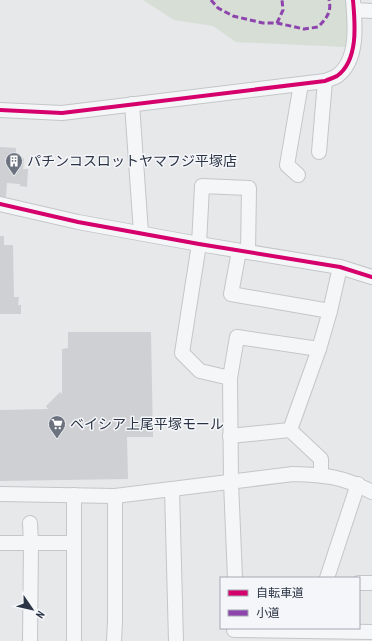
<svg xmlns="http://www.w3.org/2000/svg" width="372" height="641" viewBox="0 0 372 641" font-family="'PT Sans Narrow','Noto Sans JP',sans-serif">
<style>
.green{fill:#d6ded6}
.building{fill:#ced0d3}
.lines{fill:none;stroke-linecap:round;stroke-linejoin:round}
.minor-casing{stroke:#c4c6c8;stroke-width:16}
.minor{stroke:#f5f6f7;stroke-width:14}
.quiet{stroke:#8e44ad;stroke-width:3;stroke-dasharray:6 3;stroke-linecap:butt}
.cycleway-casing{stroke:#f4f6f9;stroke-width:6}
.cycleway{stroke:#d6006c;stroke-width:4}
.labels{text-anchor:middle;stroke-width:3;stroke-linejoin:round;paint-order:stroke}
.poi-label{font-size:14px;fill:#2b3445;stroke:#f4f6f9;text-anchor:start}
</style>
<rect width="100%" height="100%" fill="#e6e8ea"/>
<polygon class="green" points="143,0 348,0 346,47 236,42 213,26 174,20"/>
<g class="building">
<polygon points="0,147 16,148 16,158 24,158 23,169 28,169 27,187 20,186 20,184 7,183 6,197 0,197"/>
<polygon points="0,236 4,236 4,245 13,245 14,297 19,297 18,305 21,305 21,314 0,314"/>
<polygon points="68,332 151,332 153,437 127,437 128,479 0,481 0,410 48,409 46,406 60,392 62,394 62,349 68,348"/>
</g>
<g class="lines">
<g class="minor-casing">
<g id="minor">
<polyline points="354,10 372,11"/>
<polyline points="132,104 141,233"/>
<path d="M0,110L62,113L325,81C329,79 334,78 337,76C359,60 355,23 353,0"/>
<polyline points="319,152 325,81"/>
<polyline points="298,175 287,165 301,84"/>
<polyline points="0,204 78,222 199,244 340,267 372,277"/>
<polyline points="239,251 231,294 330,311"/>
<polyline points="230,378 200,371 182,353 199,244 202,186 249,188 248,252"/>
<polyline points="290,430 319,349 330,311 340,267"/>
<polyline points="230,436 290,430 321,459 321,475"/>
<polyline points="172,489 176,641"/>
<path d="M0,494L115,496L293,474C325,475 342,476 372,492"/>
<polyline points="30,523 31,543 74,543"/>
<polyline points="0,543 31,543 30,641"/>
<polyline points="235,578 231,482 230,378 237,337 319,349"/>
<polyline points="327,578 358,484"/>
<polyline points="359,583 372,583"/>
<polyline points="234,630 372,632"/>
<polyline points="74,641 74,495"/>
<polyline points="114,641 115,621 115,496"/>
</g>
</g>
<use href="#minor" class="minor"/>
<g class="quiet">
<path d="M211,0L218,8L233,16L263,23H277L304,29L318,27C326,19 332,12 329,0"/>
<polyline points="277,23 283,10 282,0"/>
</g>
<g class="cycleway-casing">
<g id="cycleway">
<path d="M0,110L62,113L325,81C329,79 334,78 337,76C359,60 355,23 353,0"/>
<polyline points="0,204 78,222 199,244 340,267 372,277"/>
</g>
</g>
<use href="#cycleway" class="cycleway"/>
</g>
<defs>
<g id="building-pin" transform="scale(0.9)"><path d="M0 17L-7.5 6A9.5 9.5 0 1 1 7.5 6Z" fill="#6c737f" stroke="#f4f6f9"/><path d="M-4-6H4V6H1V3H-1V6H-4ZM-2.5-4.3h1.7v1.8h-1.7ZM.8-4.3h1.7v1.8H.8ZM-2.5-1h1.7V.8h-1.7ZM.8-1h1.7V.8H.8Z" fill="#fff"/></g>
<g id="supermarket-pin" transform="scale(0.9)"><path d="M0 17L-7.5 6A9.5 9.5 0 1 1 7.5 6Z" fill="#6c737f" stroke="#f4f6f9"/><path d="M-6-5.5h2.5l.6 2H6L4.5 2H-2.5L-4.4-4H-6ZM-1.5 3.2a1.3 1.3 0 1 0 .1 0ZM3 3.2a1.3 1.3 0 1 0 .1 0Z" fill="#fff"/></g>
</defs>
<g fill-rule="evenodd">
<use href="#building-pin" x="14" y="161"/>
<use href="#supermarket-pin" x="57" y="424"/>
</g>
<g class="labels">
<g class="poi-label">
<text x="27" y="166">パチンコスロットヤマフジ平塚店</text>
<text x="70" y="429">ベイシア上尾平塚モール</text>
</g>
</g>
<rect x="220" y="577" width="140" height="52" fill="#f4f6f9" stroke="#a4a8b1"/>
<rect x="228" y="590" width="20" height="6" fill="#d6006c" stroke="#a4a8b1"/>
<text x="256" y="597" font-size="12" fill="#2b3445">自転車道</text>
<rect x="228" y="610" width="20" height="6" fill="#8e44ad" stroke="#a4a8b1"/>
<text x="256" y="617" font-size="12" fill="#2b3445">小道</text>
<g transform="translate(32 609) rotate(124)" stroke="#f4f6f9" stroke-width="3" paint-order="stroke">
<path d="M0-3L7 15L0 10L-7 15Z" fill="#2b3445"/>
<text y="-6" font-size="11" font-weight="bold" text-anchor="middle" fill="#2b3445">N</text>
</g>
</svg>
